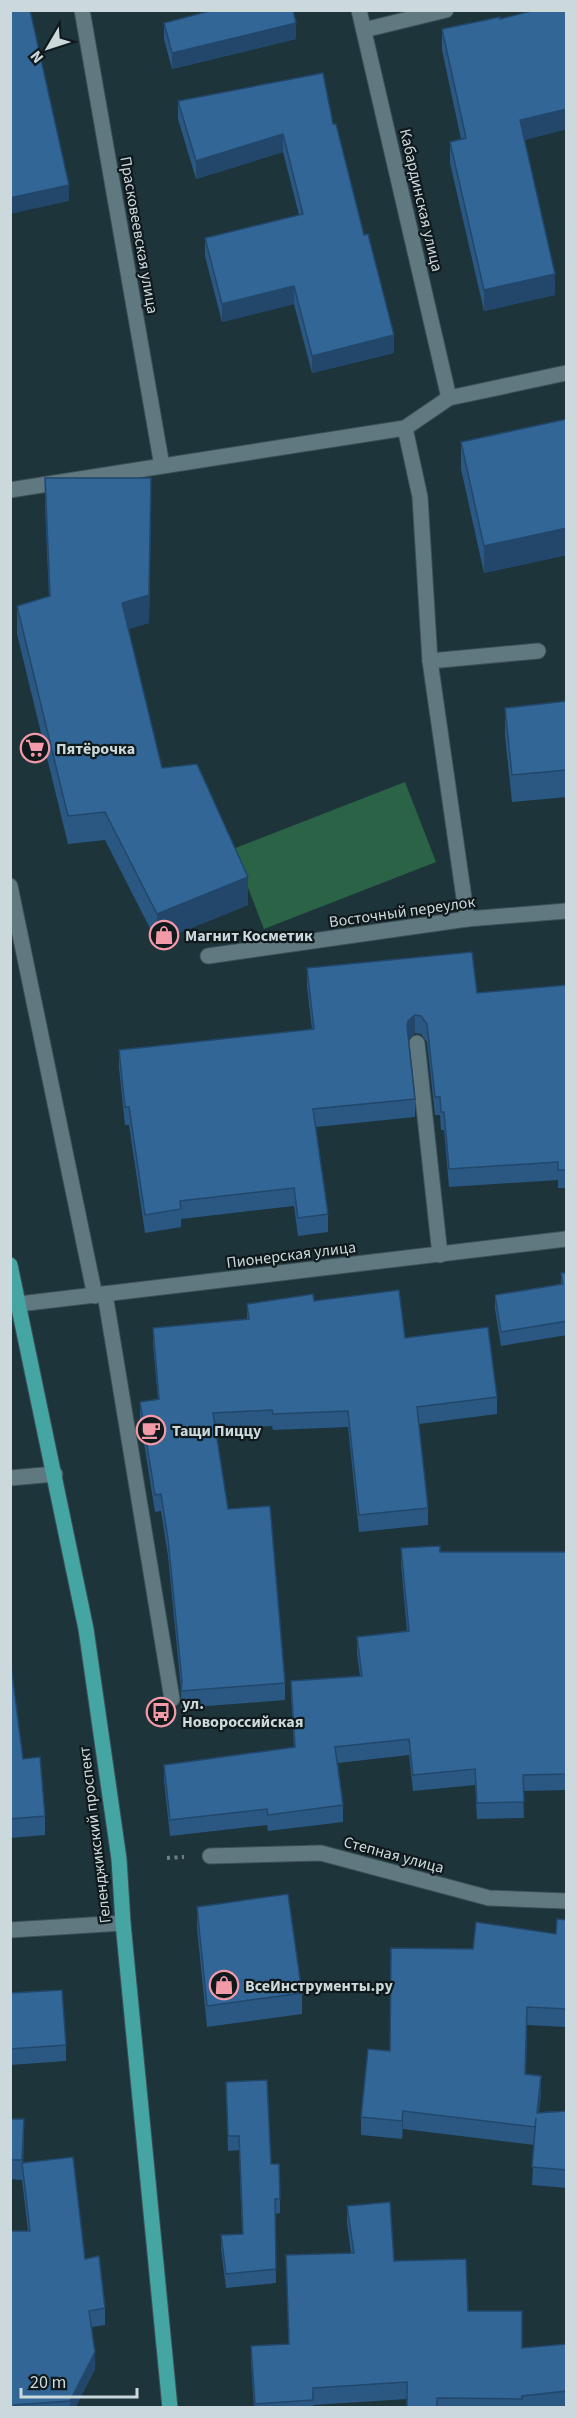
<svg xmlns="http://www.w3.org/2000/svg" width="577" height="2418" viewBox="0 0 577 2418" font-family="'Source Sans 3',sans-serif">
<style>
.green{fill:#2b6346}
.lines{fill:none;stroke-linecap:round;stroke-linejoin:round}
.minor-casing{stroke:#3c5056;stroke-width:17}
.major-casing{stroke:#3c5056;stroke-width:17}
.path{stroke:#6e8187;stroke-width:4;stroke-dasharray:3 4.5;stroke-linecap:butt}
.minor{stroke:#607981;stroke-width:15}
.major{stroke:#44a5a3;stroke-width:15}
.wall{fill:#2a5882}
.shaded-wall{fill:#22476a}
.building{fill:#316697;stroke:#22476a;stroke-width:1.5}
.labels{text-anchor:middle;stroke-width:4.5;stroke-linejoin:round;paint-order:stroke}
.street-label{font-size:16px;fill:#cbd9dd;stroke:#101a1d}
.poi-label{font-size:16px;font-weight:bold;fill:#cbd9dd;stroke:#101a1d;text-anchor:start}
</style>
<rect width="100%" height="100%" fill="#1d343b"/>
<polygon class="green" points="405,782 436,862 264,929 233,849"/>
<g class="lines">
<g class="minor-casing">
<g id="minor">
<polyline points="82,10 162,466"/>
<polyline points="359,10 449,398"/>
<polyline points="364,30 446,10"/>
<polyline points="405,428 420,497 430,661"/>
<polyline points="10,490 405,428 449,398 566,373"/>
<polyline points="10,886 95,1296"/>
<polyline points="467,919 430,661 538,651"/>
<polyline points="208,956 467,919 566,911"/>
<polyline points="417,1043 440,1255"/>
<polyline points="105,1294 172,1699"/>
<polyline points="19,1304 566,1239"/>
<polyline points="10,1478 55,1474"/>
<polyline points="210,1856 321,1853 489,1898 566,1901"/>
<polyline points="10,1930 123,1923"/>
</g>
</g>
<g class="major-casing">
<polyline id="major" points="10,1265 86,1629 119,1859 123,1923 170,2408"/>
</g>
<polyline class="path" points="167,1858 184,1857"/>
<use href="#minor" class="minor"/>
<use href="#major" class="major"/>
</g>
<g class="wall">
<polygon points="567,10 567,129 524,140 555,295 484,311 450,163 450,142 461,139 442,50 442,29 500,19"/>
<polygon points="164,23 296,39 172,69 164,39"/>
<polygon points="178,101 333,124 394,353 312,373 294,304 222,322 205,256 205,238 299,215 283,152 196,179 178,119"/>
<polygon points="567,419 567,555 484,573 461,469 461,442"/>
<polygon points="45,478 151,506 149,623 128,629 162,768 248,905 157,942 105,840 68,844 17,634 17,606 49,597 45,506"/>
<polygon points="567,701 567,797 512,802 505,735 505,708"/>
<polygon points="307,968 477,993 567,985 567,1188 558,1188 558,1180 449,1187 444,1130 441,1130 440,1115 435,1115 427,1042 421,1034 415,1033 409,1038 415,1099 415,1117 316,1127 328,1214 328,1232 298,1236 294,1206 181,1219 181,1227 145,1233 129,1125 125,1125 119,1068 119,1050 312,1030 307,986"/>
<polygon points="561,1273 567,1273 567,1335 501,1346 495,1309 495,1295 561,1284"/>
<polygon points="314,1301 405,1338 497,1397 497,1414 419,1424 428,1508 428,1525 359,1532 348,1427 273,1430 272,1426 216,1430 228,1509 285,1683 285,1700 181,1708 181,1689 168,1556 161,1511 155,1512 140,1418 140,1402 158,1399 153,1344 153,1328 247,1319 247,1304"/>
<polygon points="401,1548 440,1552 567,1552 567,1790 523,1791 524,1818 477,1819 475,1785 413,1791 409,1755 338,1763 343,1805 343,1822 268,1831 267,1825 170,1836 164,1781 164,1765 294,1748 291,1697 291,1681 360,1676 357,1654 357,1637 407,1631 401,1564"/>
<polygon points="10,1658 23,1759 45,1816 45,1835 10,1838"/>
<polygon points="197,1907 302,1993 302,2014 207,2027 197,1928"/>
<polygon points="567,1920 567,2027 527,2025 526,2074 541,2094 539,2112 567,2111 567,2188 532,2185 534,2145 403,2129 402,2139 361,2135 361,2117 390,2051 473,1949 556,1934"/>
<polygon points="10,1993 66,2045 66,2061 10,2065"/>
<polygon points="226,2082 271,2164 280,2199 280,2213 275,2214 276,2283 226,2288 221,2249 221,2235 242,2234 239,2150 228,2151"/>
<polygon points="10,2119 24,2138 23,2163 85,2259 105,2308 105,2325 92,2327 95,2369 75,2408 10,2408 28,2231 22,2180 10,2179"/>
<polygon points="347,2206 394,2261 522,2348 567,2344 567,2408 407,2408 407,2399 313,2405 313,2408 254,2408 251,2363 251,2346 289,2344 286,2255 351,2253 347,2223"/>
</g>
<g class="shaded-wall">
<polygon points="296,23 296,39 172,69 172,53"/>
<polygon points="567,109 567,129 520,141 520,120"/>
<polygon points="283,134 283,152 196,179 196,161"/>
<polygon points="69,185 69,201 10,214 10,198"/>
<polygon points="555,274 555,295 484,311 484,290"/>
<polygon points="294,286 294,304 222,322 222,304"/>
<polygon points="394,335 394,353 312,373 312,356"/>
<polygon points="151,478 149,623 122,631 122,603"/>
<polygon points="567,528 567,555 484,573 484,546"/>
<polygon points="248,877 248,905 157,942 157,914"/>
<polygon points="415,1015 415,1033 408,1039 407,1026 408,1021"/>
<polygon points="541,2076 541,2094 537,2131 537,2113"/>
<polygon points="403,2111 403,2129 402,2139 402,2121"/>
<polygon points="24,2119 24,2138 23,2167 22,2160"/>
<polygon points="95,2352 95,2369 75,2408 70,2408 70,2401"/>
</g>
<g class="building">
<polygon points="10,10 30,10 69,185 10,198"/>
<polygon points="213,10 293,10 296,23 172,53 164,23"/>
<polygon points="535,10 567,10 567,109 520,120 555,274 484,290 450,142 466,138 442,29 500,17 500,19"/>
<polygon points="323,73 333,124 336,124 364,235 368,234 394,335 312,356 294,286 222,304 205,238 303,214 283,134 196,161 178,101"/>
<polygon points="567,419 567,528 484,546 461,442"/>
<polygon points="45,478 151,478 149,595 122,603 162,768 197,764 248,877 157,914 105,812 68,816 17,606 50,596"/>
<polygon points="567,701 567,770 512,775 505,708"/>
<polygon points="472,952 477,993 567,985 567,1170 558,1170 558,1162 449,1169 444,1112 441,1112 440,1097 435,1097 427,1024 421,1016 415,1015 408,1021 407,1026 415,1099 313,1109 328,1214 298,1218 294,1188 180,1201 181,1209 145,1215 129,1107 125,1107 119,1050 314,1029 307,968"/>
<polygon points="561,1273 567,1273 567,1321 501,1332 495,1295 563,1284"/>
<polygon points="399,1290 405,1338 488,1327 497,1397 417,1407 428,1508 359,1515 348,1411 273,1414 272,1410 213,1413 228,1509 270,1506 285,1683 181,1691 182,1681 168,1539 161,1494 155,1495 140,1402 159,1399 153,1328 249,1319 247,1304 313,1294 314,1301"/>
<polygon points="440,1546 440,1552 567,1552 567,1774 523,1775 524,1802 477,1803 475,1769 413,1775 409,1739 335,1747 343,1805 268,1815 267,1809 170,1820 164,1765 295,1747 291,1681 362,1676 357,1637 409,1631 401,1548"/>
<polygon points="10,1658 23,1759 40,1757 45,1816 10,1819"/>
<polygon points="288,1894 302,1993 207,2006 197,1907"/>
<polygon points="557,1919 567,1920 567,2009 527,2007 525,2074 541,2076 537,2113 567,2111 567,2170 532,2167 536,2118 535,2127 403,2111 402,2121 361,2117 368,2049 390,2051 391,1948 473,1949 476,1922 556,1934"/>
<polygon points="62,1990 66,2045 10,2049 10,1993"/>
<polygon points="267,2080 271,2164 279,2164 280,2199 275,2199 276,2269 226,2274 221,2235 243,2234 239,2136 228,2136 226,2082"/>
<polygon points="10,2119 24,2119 22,2160 10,2160"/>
<polygon points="73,2157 85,2259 99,2256 105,2308 89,2311 95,2352 70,2401 14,2405 15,2408 10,2408 10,2231 30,2231 22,2163"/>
<polygon points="390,2202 394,2261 466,2259 468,2311 522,2311 522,2348 567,2344 567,2391 522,2396 522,2399 437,2398 437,2408 407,2408 407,2382 313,2388 313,2400 255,2404 251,2346 289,2344 286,2255 354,2253 347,2206"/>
</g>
<defs>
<g id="supermarket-ring" transform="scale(1.5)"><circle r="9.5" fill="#101a1d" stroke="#f39aa9" stroke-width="1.5"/><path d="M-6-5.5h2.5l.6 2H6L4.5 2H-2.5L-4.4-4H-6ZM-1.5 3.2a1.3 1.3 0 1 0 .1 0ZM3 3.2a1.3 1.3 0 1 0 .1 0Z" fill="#f39aa9"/></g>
<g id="shop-ring" transform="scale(1.5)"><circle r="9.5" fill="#101a1d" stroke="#f39aa9" stroke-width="1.5"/><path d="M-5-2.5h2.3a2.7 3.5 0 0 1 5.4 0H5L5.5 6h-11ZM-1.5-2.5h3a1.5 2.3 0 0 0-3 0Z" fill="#f39aa9"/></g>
<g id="cafe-ring" transform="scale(1.5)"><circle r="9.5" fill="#101a1d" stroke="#f39aa9" stroke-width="1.5"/><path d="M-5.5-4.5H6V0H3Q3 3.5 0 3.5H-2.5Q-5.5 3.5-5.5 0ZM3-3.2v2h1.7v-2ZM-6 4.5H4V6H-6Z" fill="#f39aa9"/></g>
<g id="bus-ring" transform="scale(1.5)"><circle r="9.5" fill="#101a1d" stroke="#f39aa9" stroke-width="1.5"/><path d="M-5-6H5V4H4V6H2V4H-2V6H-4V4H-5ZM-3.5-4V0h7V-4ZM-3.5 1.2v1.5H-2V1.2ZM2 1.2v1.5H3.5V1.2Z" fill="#f39aa9"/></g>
</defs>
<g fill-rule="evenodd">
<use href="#supermarket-ring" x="35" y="748"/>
<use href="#shop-ring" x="164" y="935"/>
<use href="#cafe-ring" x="151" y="1430"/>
<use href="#bus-ring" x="161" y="1712"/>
<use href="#shop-ring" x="224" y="1985"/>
</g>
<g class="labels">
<g class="street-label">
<text transform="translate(422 200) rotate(77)" y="6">Кабардинская улица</text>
<text transform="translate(140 235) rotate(80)" y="6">Прасковеевская улица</text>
<text transform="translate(402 911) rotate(-8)" y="6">Восточный переулок</text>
<text transform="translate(291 1254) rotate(-7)" y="6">Пионерская улица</text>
<text transform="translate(94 1835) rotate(-97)" y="6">Геленджикский проспект</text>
<text transform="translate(394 1854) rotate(15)" y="6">Степная улица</text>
</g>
<g class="poi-label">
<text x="56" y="754">Пятёрочка</text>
<text x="185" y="941">Магнит Косметик</text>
<text x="172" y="1436">Тащи Пиццу</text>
<text x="182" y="1709">ул.<tspan x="182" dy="18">Новороссийская</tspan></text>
<text x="245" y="1991">ВсеИнструменты.ру</text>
</g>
</g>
<rect width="577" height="2418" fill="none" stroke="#cbd9dd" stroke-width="24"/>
<g transform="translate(48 48) rotate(231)" stroke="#101a1d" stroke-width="4.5" paint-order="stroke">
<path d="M0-4.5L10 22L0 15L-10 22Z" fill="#cbd9dd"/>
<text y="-9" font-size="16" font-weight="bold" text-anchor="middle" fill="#cbd9dd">N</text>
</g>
<path d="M21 2388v9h116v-9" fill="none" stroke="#cbd9dd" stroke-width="3"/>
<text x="30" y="2388" font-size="18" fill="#cbd9dd" stroke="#101a1d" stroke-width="4.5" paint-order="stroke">20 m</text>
</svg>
